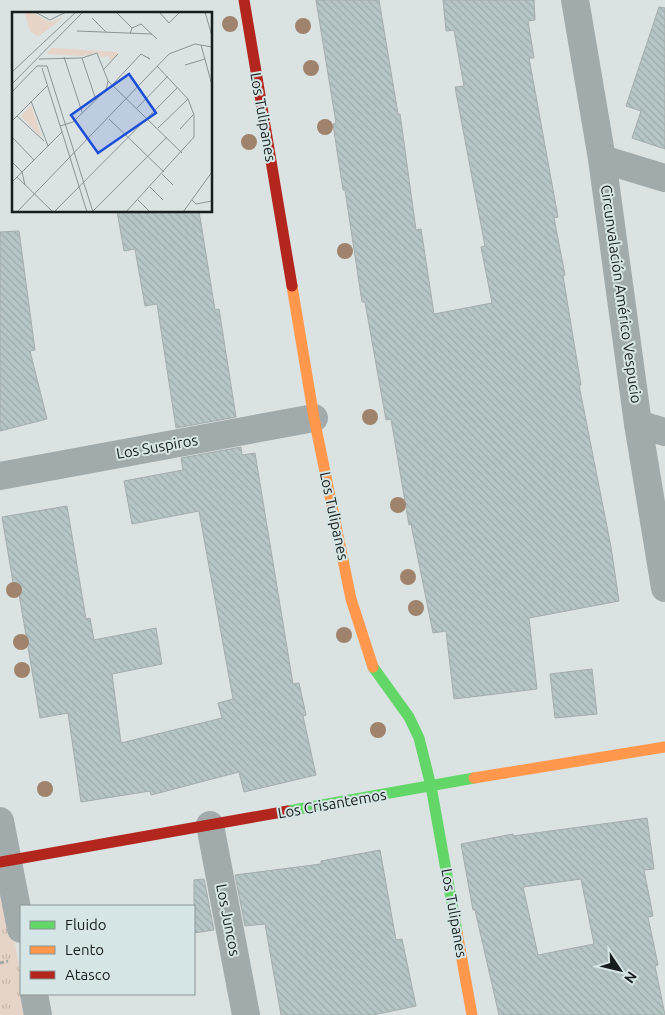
<svg xmlns="http://www.w3.org/2000/svg" width="665" height="1015" viewBox="0 0 665 1015" font-family="Ubuntu,sans-serif">
<style>
.grass{fill:url(#grass-tufts)}
.building{fill:url(#building-back-hatch);stroke:#a6acac;fill-rule:evenodd}
.lines{fill:none;stroke-linecap:round;stroke-linejoin:round}
.path{stroke:#a1a8a8;stroke-width:3;stroke-dasharray:4 2.5;stroke-linecap:butt}
.street{stroke:#a2abab;stroke-width:28}
.fast{stroke:#63d668;stroke-width:11}
.slow{stroke:#ff974d;stroke-width:11}
.jam{stroke:#b3261e;stroke-width:11}
.tree{fill:#9f836c}
.labels{text-anchor:middle;stroke-width:4;stroke-linejoin:round;paint-order:stroke}
.street-label{font-size:15px;fill:#181d1d;stroke:#d6e5e5}
.inset-road{fill:none;stroke:#8c9393;stroke-width:1}
.view{fill:#1d4ed8;fill-opacity:0.15;stroke:#1d4ed8;stroke-width:2.5}
.inset-edge{fill:none;stroke:#181d1d;stroke-width:2.5}
</style>
<defs>
<pattern id="grass-tufts" width="24" height="20" patternUnits="userSpaceOnUse" patternTransform="scale(1.25)"><rect width="24" height="20" fill="#e6d4c8"/><path d="M3 7l-1-3M5 7V3M7 7l1-3M15 17l-1-3M17 17v-4M19 17l1-3" fill="none" stroke="#c5b6ab"/></pattern>
<pattern id="building-back-hatch" width="6" height="6" patternUnits="userSpaceOnUse" patternTransform="scale(1.25)"><rect width="6" height="6" fill="#b6c6c6"/><path d="M-1 5l2 2M0 0l6 6M5-1l2 2" fill="none" stroke="#9caaaa"/></pattern>
</defs>
<rect width="100%" height="100%" fill="#dae2e2"/>
<polygon class="grass" points="4,883 21,976 21,994 28,1015 0,1015 0,884"/>
<g class="building">
<polygon points="316,0 379,0 398,114 400,114 416,230 421,229 434,314 492,303 481,247 485,246 455,87 464,86 454,30 446,31 443,0 534,0 535,20 528,21 534,58 529,58 558,217 554,218 565,275 563,276 581,385 579,385 611,547 619,601 529,618 537,689 454,699 446,631 433,633 411,524 409,525 391,419 386,420 365,302 362,302 345,190 343,190 333,124 336,123"/>
<polygon points="659,7 665,8 665,149 632,138 641,111 626,106"/>
<polygon points="117,211 199,211 215,310 219,309 236,417 176,428 157,304 145,306 135,249 124,251"/>
<polygon points="19,231 35,350 30,351 47,419 0,431 0,232"/>
<polygon points="241,447 242,455 255,453 293,684 299,683 306,715 303,716 316,775 244,792 239,772 151,795 150,791 81,802 68,713 40,718 19,594 15,594 2,517 67,506 86,619 90,618 94,640 156,628 162,664 112,674 121,743 222,718 218,703 233,699 199,511 132,524 124,481 183,470 181,458"/>
<polygon points="592,669 597,714 555,718 550,674"/>
<path d="M647,818L654,869L644,870L653,916L648,917L658,965L655,966L665,1015H499L475,910H473L461,844L513,834V836ZM581,879L594,944L538,955L523,887Z"/>
<polygon points="380,850 396,940 402,939 416,1006 373,1015 281,1015 265,924 245,926 235,875 321,864 321,861"/>
<polygon points="204,879 214,930 194,933 194,880"/>
</g>
<g class="lines">
<polyline class="path" points="0,963 8,961"/>
<g class="street">
<polyline points="575,0 602,159 638,424 665,588"/>
<polyline points="602,159 665,178"/>
<polyline points="638,424 665,432"/>
<polyline points="0,476 314,418"/>
<polyline points="0,821 21,929"/>
<polyline points="210,825 246,1015"/>
<polyline points="34,994 38,1015"/>
</g>
<g class="fast">
<polyline points="373,667 409,717 419,738 431,786 457,932"/>
<polyline points="288,811 474,778"/>
</g>
<g class="slow">
<polyline points="292,286 314,418 351,599 373,667"/>
<polyline points="474,778 665,747"/>
<polyline points="457,932 472,1015"/>
</g>
<g class="jam">
<polyline points="244,0 292,286"/>
<polyline points="0,862 288,811"/>
</g>
</g>
<g class="tree">
<circle cx="230" cy="24" r="8"/>
<circle cx="303" cy="26" r="8"/>
<circle cx="311" cy="68" r="8"/>
<circle cx="325" cy="127" r="8"/>
<circle cx="249" cy="142" r="8"/>
<circle cx="345" cy="251" r="8"/>
<circle cx="370" cy="417" r="8"/>
<circle cx="398" cy="505" r="8"/>
<circle cx="408" cy="577" r="8"/>
<circle cx="14" cy="590" r="8"/>
<circle cx="416" cy="608" r="8"/>
<circle cx="344" cy="635" r="8"/>
<circle cx="21" cy="642" r="8"/>
<circle cx="22" cy="670" r="8"/>
<circle cx="378" cy="730" r="8"/>
<circle cx="45" cy="789" r="8"/>
</g>
<g class="labels">
<g class="street-label">
<text transform="translate(263 117) rotate(80)" y="5">Los Tulipanes</text>
<text transform="translate(621 294) rotate(82)" y="5">Circunvalación Américo Vespucio</text>
<text transform="translate(157 447) rotate(-10)" y="5">Los Suspiros</text>
<text transform="translate(334 516) rotate(78)" y="5">Los Tulipanes</text>
<text transform="translate(332 804) rotate(-10)" y="5">Los Crisantemos</text>
<text transform="translate(454 913) rotate(80)" y="5">Los Tulipanes</text>
<text transform="translate(228 920) rotate(79)" y="5">Los Juncos</text>
</g>
</g>
<g transform="translate(12 12)">
<rect width="200" height="200" fill="#dae2e2"/>
<path d="M19,93L30,126L9,104Z" fill="#e6d4c8"/>
<path d="M12,0H20L37,10L52,5L26,25L18,19ZM40,36L105,40L106,42L98,49L96,44L90,45L85,40L72,44L34,42Z" fill="#e6d4c8"/>
<path class="inset-road" d="M23,0L38,8L54,0M104,0L120,16L118,22M147,0L157,11L168,0M193,0L200,24M80,6L94,20M120,16L129,12L145,27M65,19L140,22M189,33L200,73M52,45L70,100M70,46L84,88M27,47L70,46L85,41L96,69L94,78L61,110L48,114M173,53L193,47M30,56L75,200M92,57L106,42M0,60L64,0M96,69L170,141M0,72L71,0M101,72L129,42L138,47L135,45M0,80L25,54H35L81,200M19,89L36,134M125,96L156,64M5,104L32,129M97,107L152,160M0,109L35,74M146,116L176,87M168,117L181,103M0,125L22,148M0,150L10,160L13,173M150,162L161,173M5,165L41,200M0,170L50,120M138,175L151,188M126,188L138,200M180,188L184,192L200,189M81,199L155,125M5,200L157,42L183,32L200,35M42,200L166,75M114,200L182,125V103L176,87L145,54M171,200L200,160"/>
<path class="view" d="M117,62L144,101L86,141L59,103Z"/>
<rect width="200" height="200" class="inset-edge"/>
</g>
<rect x="20" y="905" width="175" height="90" fill="#d6e5e5" stroke="#8a9595"/>
<rect x="30" y="921" width="25" height="8" fill="#63d668" stroke="#8a9595"/>
<text x="65" y="930" font-size="15" fill="#181d1d">Fluido</text>
<rect x="30" y="946" width="25" height="8" fill="#ff974d" stroke="#8a9595"/>
<text x="65" y="955" font-size="15" fill="#181d1d">Lento</text>
<rect x="30" y="971" width="25" height="8" fill="#b3261e" stroke="#8a9595"/>
<text x="65" y="980" font-size="15" fill="#181d1d">Atasco</text>
<g transform="translate(620 970) rotate(125)" stroke="#d6e5e5" stroke-width="4" paint-order="stroke">
<path d="M0-4L9 19L0 12L-9 19Z" fill="#181d1d"/>
<text y="-8" font-size="14" font-weight="bold" text-anchor="middle" fill="#181d1d">N</text>
</g>
</svg>
